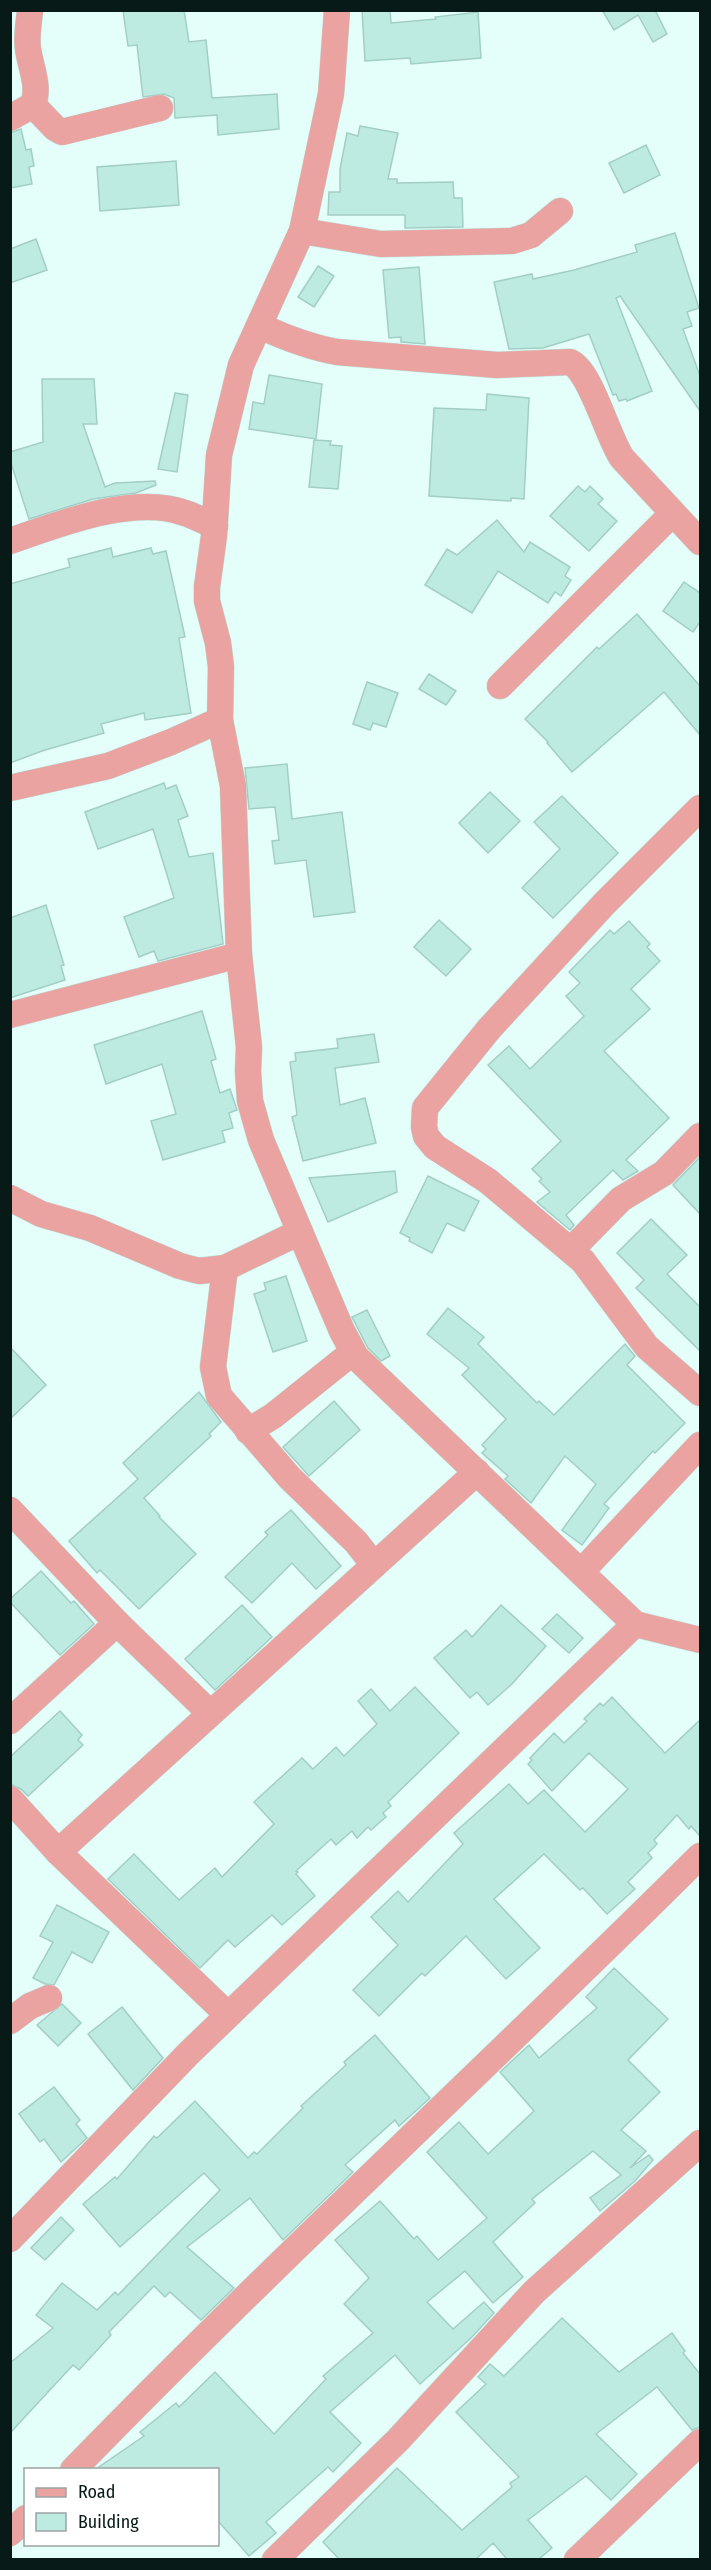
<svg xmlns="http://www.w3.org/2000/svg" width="711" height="2570" viewBox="0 0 711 2570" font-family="'Fira Sans Condensed',sans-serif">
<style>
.building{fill:#bdeae1;stroke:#a2cec5;stroke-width:1.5}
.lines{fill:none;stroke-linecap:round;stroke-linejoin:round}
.street-casing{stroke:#c1dad5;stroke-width:27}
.street{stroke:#eaa3a0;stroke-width:26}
</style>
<rect width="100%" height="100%" fill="#e4fff9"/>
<g class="building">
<polygon points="123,10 184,10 189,42 206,40 212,98 277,94 279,129 218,135 217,115 175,118 174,98 164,94 143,97 137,45 128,46"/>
<polygon points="362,10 390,10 391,23 436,19 435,17 478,12 481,58 411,64 410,58 365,61"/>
<polygon points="602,10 655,10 667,34 653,42 638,15 614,30"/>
<polygon points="360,126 398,133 388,179 397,179 397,183 453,182 454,198 462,198 463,227 405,228 405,215 328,215 329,192 340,192 340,169 347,133 358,136"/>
<polygon points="21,129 26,150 31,149 34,166 29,167 32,184 10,188 10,133"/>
<polygon points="646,145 660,175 624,193 609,163"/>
<polygon points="176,161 179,205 100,211 97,167"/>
<polygon points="675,233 699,308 687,312 692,326 683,329 700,376 700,411 620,296 616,298 652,391 627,401 626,399 619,401 616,394 613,395 589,334 543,348 509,349 494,282 532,274 533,279 574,270 637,252 635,245"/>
<polygon points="36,239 47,270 10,283 10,249"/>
<polygon points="318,266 334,276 314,307 298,297"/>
<polygon points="419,267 425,344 401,342 401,337 389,338 383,270"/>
<polygon points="269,375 322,384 316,439 249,429 253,402 264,404"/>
<polygon points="42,379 94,379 97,424 83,424 105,487 115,483 155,481 156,485 136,493 93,499 29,519 10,460 10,452 43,442"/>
<polygon points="175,393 188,395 177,472 158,469"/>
<polygon points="487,394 529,398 524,499 511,498 511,501 429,496 434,408 486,410"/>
<polygon points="314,440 331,441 330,445 342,446 338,489 309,487"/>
<polygon points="578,486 585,492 590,486 603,499 598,504 617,521 589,551 550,516"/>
<polygon points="497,520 524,552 530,542 570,567 565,576 571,580 561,596 555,592 548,603 498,571 472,613 425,585 447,549 457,555"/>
<polygon points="111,548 113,557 151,548 153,554 166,551 185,637 179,638 191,713 145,720 144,713 101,724 104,733 42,751 10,763 10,584 70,567 68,559"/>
<polygon points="684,582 700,593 700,622 693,632 663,611"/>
<polygon points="637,614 700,686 700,735 664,692 572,772 547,743 548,742 525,719 597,647 599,649"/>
<polygon points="429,674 456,691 446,705 419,689"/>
<polygon points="367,682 398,693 386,727 373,723 370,730 353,724"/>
<polygon points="287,764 292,819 342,812 355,912 314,917 306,860 275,864 272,841 279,840 275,807 249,809 245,768"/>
<polygon points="164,783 166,789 176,785 188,816 178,820 189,857 213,853 223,944 158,961 154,951 139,957 124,917 174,898 153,829 98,849 85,812"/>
<polygon points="490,792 520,821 488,853 459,823"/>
<polygon points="562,796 618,853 553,918 522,888 560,849 534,822"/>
<polygon points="46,905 64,965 61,966 65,980 10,998 10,918"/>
<polygon points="439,920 471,949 446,976 414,947"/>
<polygon points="629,921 650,944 647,947 660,961 631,989 650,1009 604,1051 669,1118 626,1160 638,1171 623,1180 613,1170 566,1215 574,1225 570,1230 537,1202 550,1192 539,1181 542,1179 532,1169 561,1141 488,1065 509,1046 530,1069 584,1016 566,996 580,983 569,972 610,930 614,934"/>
<polygon points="202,1011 216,1059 211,1061 220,1093 230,1089 237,1110 229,1113 233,1128 222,1131 225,1142 163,1160 151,1121 176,1114 162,1064 106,1084 94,1045"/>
<polygon points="374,1034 379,1062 335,1068 340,1105 365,1098 376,1143 303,1161 292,1117 297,1115 290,1062 296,1061 295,1053 338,1048 337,1039"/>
<polygon points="700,1157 700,1214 673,1185"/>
<polygon points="395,1171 397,1192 328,1222 309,1178"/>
<polygon points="428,1176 479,1201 464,1231 447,1223 432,1253 409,1241 410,1238 400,1233"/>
<polygon points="651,1219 687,1255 667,1274 700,1307 700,1351 636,1288 644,1280 617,1253"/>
<polygon points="286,1276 307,1341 273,1352 254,1294 266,1290 264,1283"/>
<polygon points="448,1308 484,1337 478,1344 537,1403 539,1401 554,1415 625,1344 635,1356 627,1365 685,1423 655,1453 653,1451 604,1504 609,1508 582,1545 562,1530 596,1484 565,1456 531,1503 505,1479 508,1476 482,1453 486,1449 482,1445 506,1419 462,1375 469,1368 427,1334"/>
<polygon points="367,1310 390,1356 381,1361 368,1348 352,1317"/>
<polygon points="10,1347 46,1385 10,1419"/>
<polygon points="199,1392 221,1422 209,1434 211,1436 144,1498 160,1516 159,1517 196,1554 139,1609 100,1570 97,1573 69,1541 138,1479 123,1463"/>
<polygon points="334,1401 360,1430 309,1476 283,1447"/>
<polygon points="291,1510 341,1566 316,1589 292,1563 252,1603 225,1577 268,1535 265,1532"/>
<polygon points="41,1571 71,1603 74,1601 94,1624 60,1655 10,1602 10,1599"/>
<polygon points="242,1605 272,1637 215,1690 185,1659"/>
<polygon points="501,1605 546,1646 511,1685 488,1705 477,1692 470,1698 434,1658 466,1630 472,1637"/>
<polygon points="557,1614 583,1638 569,1653 542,1629"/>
<polygon points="415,1687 459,1733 388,1802 391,1806 383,1813 386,1817 371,1830 368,1827 357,1838 352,1831 336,1845 331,1839 296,1871 298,1872 296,1874 315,1896 282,1925 272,1915 235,1947 228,1940 200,1968 108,1879 134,1854 179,1900 215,1868 222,1877 274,1824 254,1802 302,1758 313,1769 336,1747 344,1756 377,1724 358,1701 371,1689 390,1711"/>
<polygon points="612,1697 665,1753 700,1720 700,1836 691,1826 689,1829 677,1815 654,1840 657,1844 648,1853 652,1858 628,1882 635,1889 607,1914 583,1888 580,1890 544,1854 494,1899 540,1948 506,1979 466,1936 425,1976 422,1973 379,2016 353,1990 398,1945 371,1917 398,1891 408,1902 463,1844 454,1833 509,1784 528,1804 544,1790 585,1832 628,1789 589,1753 552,1791 528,1764 532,1760 530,1758 554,1733 564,1743 587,1721 584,1719 600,1703 603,1706"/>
<polygon points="60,1711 82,1735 78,1740 83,1745 28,1796 21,1789 10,1784 10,1757"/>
<polygon points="57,1905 109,1932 92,1963 72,1952 54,1985 45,1984 33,1978 53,1942 40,1936"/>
<polygon points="614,1968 668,2019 628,2060 660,2092 621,2130 646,2151 630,2168 649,2155 653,2160 635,2181 600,2211 590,2198 621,2175 593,2151 532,2199 535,2203 493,2242 523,2277 493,2303 465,2271 427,2302 453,2329 484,2302 494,2313 471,2338 420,2384 395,2355 330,2412 361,2443 333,2472 328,2467 266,2522 276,2533 249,2556 218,2521 218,2469 96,2469 144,2436 140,2432 176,2403 179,2407 215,2372 274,2434 326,2379 323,2376 373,2333 344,2304 369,2278 335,2240 380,2201 414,2239 417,2236 438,2260 487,2218 427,2152 459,2122 488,2154 534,2111 500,2072 529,2045 539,2058 597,2008 586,1997"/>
<polygon points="62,2004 81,2023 58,2046 37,2025"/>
<polygon points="122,2007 163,2058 133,2090 88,2034"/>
<polygon points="375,2035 430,2098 399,2126 395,2120 345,2165 353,2172 283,2240 250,2198 187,2247 234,2288 201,2320 170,2292 165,2297 154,2286 109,2332 111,2335 79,2370 73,2365 10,2433 10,2363 53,2328 36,2315 62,2283 97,2310 115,2292 118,2295 220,2190 204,2173 120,2247 83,2204 115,2177 117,2179 154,2136 157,2138 195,2101 248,2158 254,2152 257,2154 303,2108 301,2106 346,2065 344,2062"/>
<polygon points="54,2087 80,2120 76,2124 87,2138 61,2162 44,2139 40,2142 19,2114"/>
<polygon points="61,2217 74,2230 45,2260 31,2248"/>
<polygon points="562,2318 619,2372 672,2333 685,2351 683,2353 700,2374 700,2427 692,2430 657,2387 596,2434 637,2474 611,2500 586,2476 528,2520 552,2548 539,2559 507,2559 493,2543 476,2559 339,2559 323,2542 397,2468 462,2530 512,2487 510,2483 519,2477 456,2412 486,2384 478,2377 490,2364 504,2376"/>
</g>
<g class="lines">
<g class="street-casing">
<g id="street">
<polyline points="337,10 331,94 302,231 241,365 219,455 214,536 207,587 207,601 218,643 221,667 220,720 233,786 239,955 249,1047 248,1071 250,1101 261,1140 342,1331 356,1357 635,1624 700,1640"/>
<polyline points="33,105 55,128 62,132 160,108"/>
<path d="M10,118L33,105C40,86 31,69 28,49C26,37 29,22 30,10"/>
<polyline points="302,231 381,244 512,241 531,235 560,211"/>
<path d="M260,326C286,338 309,347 337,352L497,365L570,362C591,371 607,436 622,458L700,542"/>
<path d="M10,541C59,524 134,494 185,513C195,516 205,522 215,526"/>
<polyline points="500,686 672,514"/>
<polyline points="10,788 108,766 171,742 220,720"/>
<polyline points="700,808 604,904 489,1029 425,1108 424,1127 426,1136 435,1147 488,1181 583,1261 647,1347 700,1393"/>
<polyline points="10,1015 239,955"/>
<polyline points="10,1198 41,1214 90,1228 180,1266 199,1271 225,1268 300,1232"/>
<polyline points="571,1250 621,1199 664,1173 700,1136"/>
<polyline points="225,1268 213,1367 219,1396 290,1478 356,1542 374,1565"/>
<polyline points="248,1431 273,1416 353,1352"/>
<polyline points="10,1510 117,1623 210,1713"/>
<polyline points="581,1572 700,1445"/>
<polyline points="10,1721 117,1623"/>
<polyline points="10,1799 58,1852 228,2015"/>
<polyline points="58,1852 477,1472"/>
<polyline points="10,2021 30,2006 49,1998"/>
<polyline points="10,2239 188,2054 635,1624"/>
<path d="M73,2470C277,2260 493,2062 700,1856"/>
<polyline points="10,2533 26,2518"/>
<polyline points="275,2560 398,2440 534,2292 700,2143"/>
<polyline points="577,2560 700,2442"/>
</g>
</g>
<use href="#street" class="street"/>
</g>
<rect width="711" height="2570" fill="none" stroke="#081a17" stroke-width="24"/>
<rect x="24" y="2468" width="195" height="78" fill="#ffffff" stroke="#9ca3a2" stroke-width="1.5"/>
<rect x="36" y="2488" width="30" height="9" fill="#eaa3a0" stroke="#9ca3a2" stroke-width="1.5"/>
<text x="78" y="2498" font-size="18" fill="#081a17">Road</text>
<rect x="36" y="2513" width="30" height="18" fill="#bdeae1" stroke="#9ca3a2" stroke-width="1.5"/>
<text x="78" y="2528" font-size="18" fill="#081a17">Building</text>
</svg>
